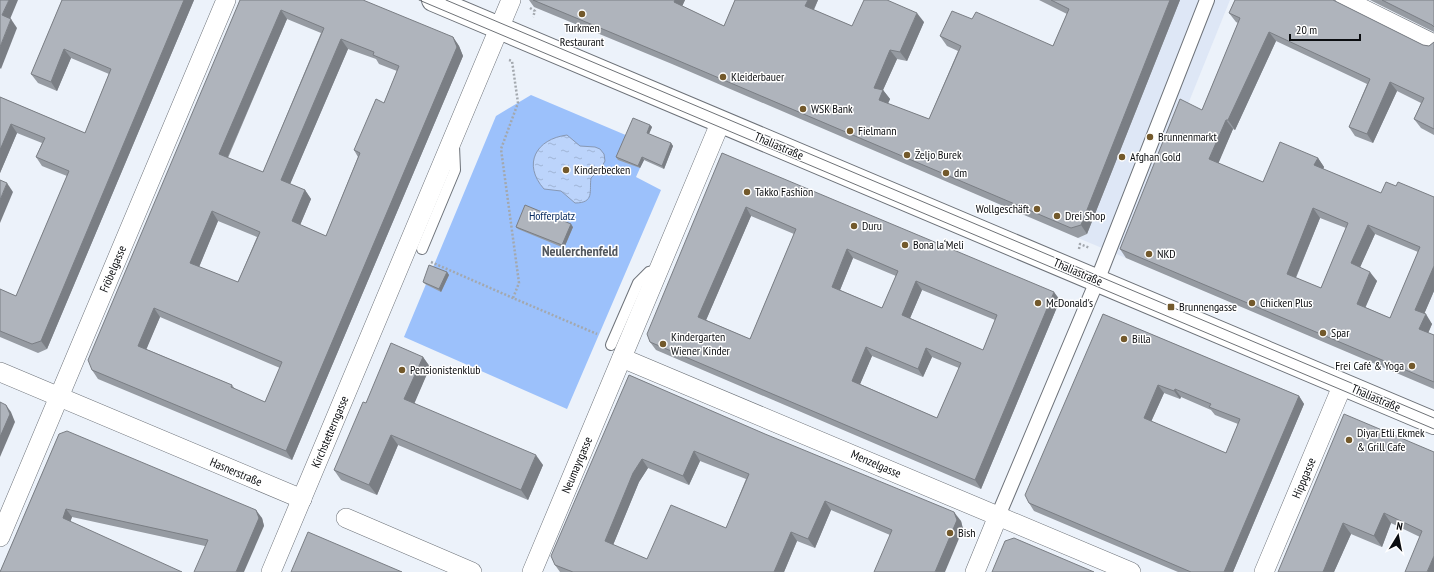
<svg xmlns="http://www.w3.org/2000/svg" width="1434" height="572" viewBox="0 0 1434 572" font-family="'PT Sans Narrow',sans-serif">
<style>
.built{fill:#dee7f6}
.park{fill:#9cc1fb}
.water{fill:url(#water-ripples);stroke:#8798b4}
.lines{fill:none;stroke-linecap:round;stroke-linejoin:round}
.service-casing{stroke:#6d7279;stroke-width:12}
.pedestrian-casing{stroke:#6d7279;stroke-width:16}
.minor-casing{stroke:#6d7279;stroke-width:20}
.secondary-casing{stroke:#6d7279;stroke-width:24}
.path{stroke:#a3a8ae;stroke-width:2.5;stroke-dasharray:2 2;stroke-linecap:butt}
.service{stroke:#fff;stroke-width:10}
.pedestrian{stroke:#fff;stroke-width:14}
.minor{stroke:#fff;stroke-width:19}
.secondary{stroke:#fff;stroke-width:22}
.tram{stroke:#6e7277;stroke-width:1}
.wall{fill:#969ba2;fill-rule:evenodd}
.shaded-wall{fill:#7a7e84}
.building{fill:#afb4bc;stroke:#7a7e84;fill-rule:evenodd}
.poi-dot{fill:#73592b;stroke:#fff;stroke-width:1.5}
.labels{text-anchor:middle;stroke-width:3;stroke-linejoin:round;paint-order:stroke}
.poi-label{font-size:12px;fill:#0b0d10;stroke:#fff;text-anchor:start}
.street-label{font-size:12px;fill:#0b0d10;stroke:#fff}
.park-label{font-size:12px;fill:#082b60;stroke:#fff}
.quarter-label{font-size:14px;font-weight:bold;fill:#51565d;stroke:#fff}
</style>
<defs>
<pattern id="water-ripples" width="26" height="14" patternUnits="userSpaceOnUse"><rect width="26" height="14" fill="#bcd4fb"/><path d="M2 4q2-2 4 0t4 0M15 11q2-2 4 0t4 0" fill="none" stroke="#a0b5d6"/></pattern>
</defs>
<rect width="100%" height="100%" fill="#ecf2fa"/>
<polygon class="built" points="1180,0 1230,0 1126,258 1078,238 1087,234"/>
<polygon class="park" points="531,95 628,136 652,141 636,177 661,190 567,409 404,337 496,116"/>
<path class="water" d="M567,135L580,146L595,147L600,149L604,154L605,161L601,168L591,178C589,191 595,203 575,203L561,191L544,189C522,164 536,139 567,135Z"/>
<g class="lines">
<g class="service-casing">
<g id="service">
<polyline points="422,249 455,170 454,146"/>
<polyline points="611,345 638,283 649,272 659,270"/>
</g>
</g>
<g class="pedestrian-casing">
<polyline id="pedestrian" points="998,516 1097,281 1207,0"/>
</g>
<g class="minor-casing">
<g id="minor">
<polyline points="1345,0 1434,44"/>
<polyline points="622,358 1131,572"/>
<polyline points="0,372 302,499"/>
<polyline points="346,518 472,572"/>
<polyline points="0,537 226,0"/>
<polyline points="271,572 511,0"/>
<polyline points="532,572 721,121"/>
<polyline points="975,572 998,516"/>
<polyline points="1264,572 1343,384"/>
</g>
</g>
<g class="secondary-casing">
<polyline id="secondary" points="433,0 1434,423"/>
</g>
<g class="path">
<polyline points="530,8 535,11 533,17"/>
<polyline points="509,60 512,61 518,103 501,149 519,283 513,298 597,334"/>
<polyline points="1079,249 1080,244 1090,248"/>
<polyline points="431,262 513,298"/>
</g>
<use href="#service" class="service"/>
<use href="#pedestrian" class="pedestrian"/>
<use href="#minor" class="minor"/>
<use href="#secondary" class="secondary"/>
<g class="tram">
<polyline points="419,0 1434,429"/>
<polyline points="446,0 1434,418"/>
</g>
</g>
<g class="wall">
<polygon points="62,0 194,0 47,349 38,353 0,337 0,289 16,296 67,176 42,166 36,157 42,143 17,133 0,173 0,97 85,133 109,74 71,58 57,91 38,83 31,74"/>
<path d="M240,0L453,37L459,46L463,56L292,460L98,379L92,370ZM287,19L321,33L263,172L228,158ZM348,49L376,59L379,64L397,71L384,103L354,150L358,157L326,236L300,225L311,199L305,190L290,184ZM218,221L257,237L238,282L199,267ZM160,317L280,368L265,402L235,389L232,385L146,349Z"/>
<polygon points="529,0 685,0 682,6 724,26 735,0 818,0 814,10 852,26 924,22 907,61 897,59 883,90 890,99 888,104 929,119 958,51 947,46 940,36 972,19 1053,46 1067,14 1039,0 1180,0 1087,234 1078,238 672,64 534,7"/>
<path d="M1235,0H1335V1L1423,45L1429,46L1434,42V135L1421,128L1414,119L1421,103L1397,91L1373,143L1355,136L1349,127L1367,84L1276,41L1235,130L1233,129L1218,163L1263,182L1318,158L1324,167L1323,169L1381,193L1396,186L1434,197V291L1424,314L1432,324L1428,333L1434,335V389L1126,258L1120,249L1202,110L1238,23L1236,22L1229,13ZM1320,218L1346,228L1321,288L1296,278ZM1375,234L1418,252L1390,318L1365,307L1377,281L1360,267Z"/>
<polygon points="1370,0 1434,0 1434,32"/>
<polygon points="650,125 652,127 649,134 671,143 673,146 664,169 644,160 640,168 618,160 616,157"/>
<path d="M722,153L1060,300L981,489L656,350L650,342ZM751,216L794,234L750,339L706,320ZM853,258L896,276L882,308L840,290ZM922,290L995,320L983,350L910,318ZM872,356L923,377L932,357L959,368L937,418L860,384Z"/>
<polygon points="516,227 573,227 564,248 518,229"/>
<polygon points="447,272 449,275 441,292 425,284 423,282"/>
<path d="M1103,314L1299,396L1304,404L1233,572H1178L1034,511L1029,503ZM1164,393L1180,399L1181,397L1211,410L1215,415L1238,424L1226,453L1151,422Z"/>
<polygon points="423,357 430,367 414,403 543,465 528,500 398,445 377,495 341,480 334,470 366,403"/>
<path d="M629,375L961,521L963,529L890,535L831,510L815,548L797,541L784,572H560L555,565ZM700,461L746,479L726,528L647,559L613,545L639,482L648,468L689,485Z"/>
<polygon points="59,434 262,518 264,526 205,546 72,517 70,521 0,572"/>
<polygon points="1434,452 1434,572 1420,537 1391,523 1382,547 1351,534 1334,572 1278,572"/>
</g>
<g class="shaded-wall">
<polygon points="9,0 18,0 8,24 2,15"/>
<polygon points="184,0 194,0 47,349 41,341"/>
<polygon points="675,0 685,0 680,11 674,2"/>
<polygon points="808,0 818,0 811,15 805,6"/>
<polygon points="1170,0 1180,0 1087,234 1081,225"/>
<polygon points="281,10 287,19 225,163 219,154"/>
<polygon points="917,13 924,22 907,61 900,52"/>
<polygon points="11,19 17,28 1,69 0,68 0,47"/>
<polygon points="1269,32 1276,41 1235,130 1228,120"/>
<polygon points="453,37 459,46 463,56 292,460 286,451"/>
<polygon points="341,39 348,49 288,189 281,180"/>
<polygon points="64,49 71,58 57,91 51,82"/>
<polygon points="890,50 897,59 883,90 890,99 885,109 879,100 874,88"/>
<polygon points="1390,82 1397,91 1373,143 1367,134"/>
<polygon points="1226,120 1233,129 1216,169 1209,159"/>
<polygon points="11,124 17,133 0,173 0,150"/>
<polygon points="650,125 652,127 648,136 647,133"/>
<polygon points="671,143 673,146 664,169 662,166"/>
<polygon points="642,157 644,160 640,168 638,166"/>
<polygon points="1318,158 1324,167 1321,175 1314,165"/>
<polygon points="7,183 13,192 0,223 0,200"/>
<polygon points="305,190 311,199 298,230 292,221"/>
<polygon points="746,207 751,216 704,325 698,317"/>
<polygon points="1313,208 1320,218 1293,284 1287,274"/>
<polygon points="212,211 218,221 197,272 190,263"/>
<polygon points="571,224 573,227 564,248 562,245"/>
<polygon points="1368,225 1375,234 1358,272 1351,263"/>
<polygon points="847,249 853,258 838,295 832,287"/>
<polygon points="1434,266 1434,291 1422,319 1415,310"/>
<polygon points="447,272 449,275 441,292 439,289"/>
<polygon points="1370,272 1377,281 1363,313 1357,304"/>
<polygon points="916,281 922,290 908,323 902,315"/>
<polygon points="1054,292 1060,300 981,489 975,480"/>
<polygon points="154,308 160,317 144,355 138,346"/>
<polygon points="1426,314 1432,324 1426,338 1419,329"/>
<polygon points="866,347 872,356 858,389 852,381"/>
<polygon points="926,348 932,357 923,377 918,369"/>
<polygon points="423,357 430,367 412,409 404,399"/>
<polygon points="1158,385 1164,393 1149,426 1144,418"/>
<polygon points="1175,389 1181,397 1180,399 1174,391"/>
<polygon points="1299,396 1304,404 1233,572 1224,572"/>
<polygon points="6,405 11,412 15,422 0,457 0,437"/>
<polygon points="391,435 398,445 377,495 369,485"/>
<polygon points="694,451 700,461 689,485 683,476"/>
<polygon points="536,455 543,465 528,500 521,490"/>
<polygon points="642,459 648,468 639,482 611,550 605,541 633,473"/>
<polygon points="825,501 831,510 815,548 808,539"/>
<polygon points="66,509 72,517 69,526 63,518"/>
<polygon points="256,510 262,518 264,526 244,572 236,572"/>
<polygon points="954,512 961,521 963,529 945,572 935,572"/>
<polygon points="1384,513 1391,523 1382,547 1374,536"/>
<polygon points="1343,523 1351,534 1334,572 1323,572"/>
<polygon points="791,532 797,541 784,572 774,572"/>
<polygon points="1434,556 1434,572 1427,572"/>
</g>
<g class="building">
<polygon points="0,0 9,0 2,15 11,19 0,47"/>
<polygon points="62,0 184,0 41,341 32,344 0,331 0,289 16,296 69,171 36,157 45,138 11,124 0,150 0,97 85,133 111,69 64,49 51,82 31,74"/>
<path d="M240,0H363L453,37L457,47L286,451L92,370L88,360ZM281,10L324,28L263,172L219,154ZM341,39L374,52L373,55L399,66L384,103L376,99L354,150L360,153L326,236L292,221L305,190L281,180ZM212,211L260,232L238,282L190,263ZM154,308L282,362L265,402L231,387L232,385L138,346Z"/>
<polygon points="533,0 675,0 674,2 724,26 735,0 808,0 805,6 852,26 864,0 887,0 917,13 900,52 890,50 874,88 883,90 879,100 929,119 961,46 940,36 952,11 972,19 976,12 1053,46 1069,9 1051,0 1170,0 1081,225 1071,228 665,55"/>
<path d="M1235,0H1333L1423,45L1429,46L1434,42V129L1414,119L1424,98L1390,82L1367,134L1349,127L1370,79L1269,32L1228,120H1226L1209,159L1263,182L1280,142L1318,158L1314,165L1381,193L1386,182L1396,186L1398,182L1434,197V266L1415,310L1426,314L1419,329L1434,335V382L1120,249L1180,99L1202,110L1240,18L1229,13ZM1313,208L1348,223L1321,288L1287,274ZM1368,225L1420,247L1390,318L1357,304L1370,272L1351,263Z"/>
<polygon points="1382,0 1434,0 1434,27 1432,25"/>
<polygon points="633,118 650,125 647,133 671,143 662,166 642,157 638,166 616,157"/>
<path d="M722,153L1054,292L975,480L650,342L647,334ZM746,207L796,229L750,339L698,317ZM847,249L898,271L882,308L832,287ZM916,281L997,315L983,350L902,315ZM866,347L918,369L926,348L961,363L937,418L852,381Z"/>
<polygon points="0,180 7,183 0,200"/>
<polygon points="525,205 571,224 562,245 516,227"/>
<polygon points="429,265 447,272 439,289 423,282"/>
<path d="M1103,314L1299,396L1224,572H1191L1029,503L1025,495ZM1158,385L1174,391L1175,389L1211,404L1209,407L1240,419L1226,453L1144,418Z"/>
<polygon points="391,343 423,357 404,399 536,455 521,490 391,435 369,485 334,470 363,402 366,403"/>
<path d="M629,375L765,434L954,512L957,520L935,572H874L892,530L825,501L808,539L791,532L774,572H573L555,565L551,556ZM694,451L749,474L726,528L671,505L647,559L605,541L633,473L642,459L683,476Z"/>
<polygon points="0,402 6,405 10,414 0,437"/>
<polygon points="1344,414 1434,452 1434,556 1427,572 1405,572 1422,531 1384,513 1374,536 1343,523 1323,572 1278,572"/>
<polygon points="67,431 256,510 259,518 236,572 194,572 208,540 66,509 63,518 182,572 0,572 59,434"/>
<polygon points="308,532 402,572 291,572"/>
<polygon points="1014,538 1094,572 992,572 1005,541"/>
</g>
<g class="poi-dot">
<circle cx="582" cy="14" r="4"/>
<circle cx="723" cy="77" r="4"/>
<circle cx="803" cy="109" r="4"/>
<circle cx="850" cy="131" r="4"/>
<circle cx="1150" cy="137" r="4"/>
<circle cx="907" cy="155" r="4"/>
<circle cx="1122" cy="157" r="4"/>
<circle cx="566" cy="170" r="4"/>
<circle cx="946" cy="173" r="4"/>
<circle cx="747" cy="192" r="4"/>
<circle cx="1037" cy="209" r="4"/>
<circle cx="1057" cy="216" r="4"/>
<circle cx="854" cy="226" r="4"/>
<circle cx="905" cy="245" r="4"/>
<circle cx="1149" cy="254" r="4"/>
<circle cx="1038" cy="303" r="4"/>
<circle cx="1252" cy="303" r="4"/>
<rect x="1167" y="303" width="8" height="8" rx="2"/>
<circle cx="1323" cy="333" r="4"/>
<circle cx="1124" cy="339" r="4"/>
<circle cx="663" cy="344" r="4"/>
<circle cx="1412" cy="366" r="4"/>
<circle cx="402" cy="370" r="4"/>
<circle cx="1349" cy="440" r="4"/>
<circle cx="950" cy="533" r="4"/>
</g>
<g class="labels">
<g class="poi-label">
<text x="582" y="32" text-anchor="middle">Turkmen<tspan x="582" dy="14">Restaurant</tspan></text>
<text x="731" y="81">Kleiderbauer</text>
<text x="811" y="113">WSK Bank</text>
<text x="858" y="135">Fielmann</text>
<text x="1158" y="141">Brunnenmarkt</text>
<text x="915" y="159">Željo Burek</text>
<text x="1130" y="161">Afghan Gold</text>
<text x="574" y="174">Kinderbecken</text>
<text x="954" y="177">dm</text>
<text x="755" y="196">Takko Fashion</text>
<text x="1029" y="213" text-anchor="end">Wollgeschäft</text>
<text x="1065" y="220">Drei Shop</text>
<text x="862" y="230">Duru</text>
<text x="913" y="249">Bona la‘Meli</text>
<text x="1157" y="258">NKD</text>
<text x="1046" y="307">McDonald's</text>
<text x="1260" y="307">Chicken Plus</text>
<text x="1179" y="311">Brunnengasse</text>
<text x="1331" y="337">Spar</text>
<text x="671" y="341">Kindergarten<tspan x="671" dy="14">Wiener Kinder</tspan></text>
<text x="1132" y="343">Billa</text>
<text x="1404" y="370" text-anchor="end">Frei Café &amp; Yoga</text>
<text x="410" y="374">Pensionistenklub</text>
<text x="1357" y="437">Diyar Etli Ekmek<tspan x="1357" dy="14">&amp; Grill Cafe</tspan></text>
<text x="958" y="537">Bish</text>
</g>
<g class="street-label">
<text transform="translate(779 146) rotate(23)" y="4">Thaliastraße</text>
<text transform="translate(113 269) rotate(-67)" y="4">Fröbelgasse</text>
<text transform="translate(1078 272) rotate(23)" y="4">Thaliastraße</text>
<text transform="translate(1376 398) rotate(23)" y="4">Thaliastraße</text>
<text transform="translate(330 432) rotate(-67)" y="4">Kirchstetterngasse</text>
<text transform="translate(876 464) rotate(23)" y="4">Menzelgasse</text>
<text transform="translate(577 465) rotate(-67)" y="4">Neumayrgasse</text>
<text transform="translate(236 472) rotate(23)" y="4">Hasnerstraße</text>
<text transform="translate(1304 478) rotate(-67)" y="4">Hippgasse</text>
</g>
<g class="park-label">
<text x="552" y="220">Hofferplatz</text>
</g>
<g class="quarter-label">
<text x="580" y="256">Neulerchenfeld</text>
</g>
</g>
<g transform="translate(1398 536) rotate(10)" stroke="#ffffff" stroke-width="3" paint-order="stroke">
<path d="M0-3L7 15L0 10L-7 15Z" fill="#0b0d10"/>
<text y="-6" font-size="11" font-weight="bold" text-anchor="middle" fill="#0b0d10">N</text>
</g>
<path d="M1290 34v6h70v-6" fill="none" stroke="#0b0d10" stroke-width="2"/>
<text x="1296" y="34" font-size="12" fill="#0b0d10" stroke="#ffffff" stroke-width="3" paint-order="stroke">20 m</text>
</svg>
